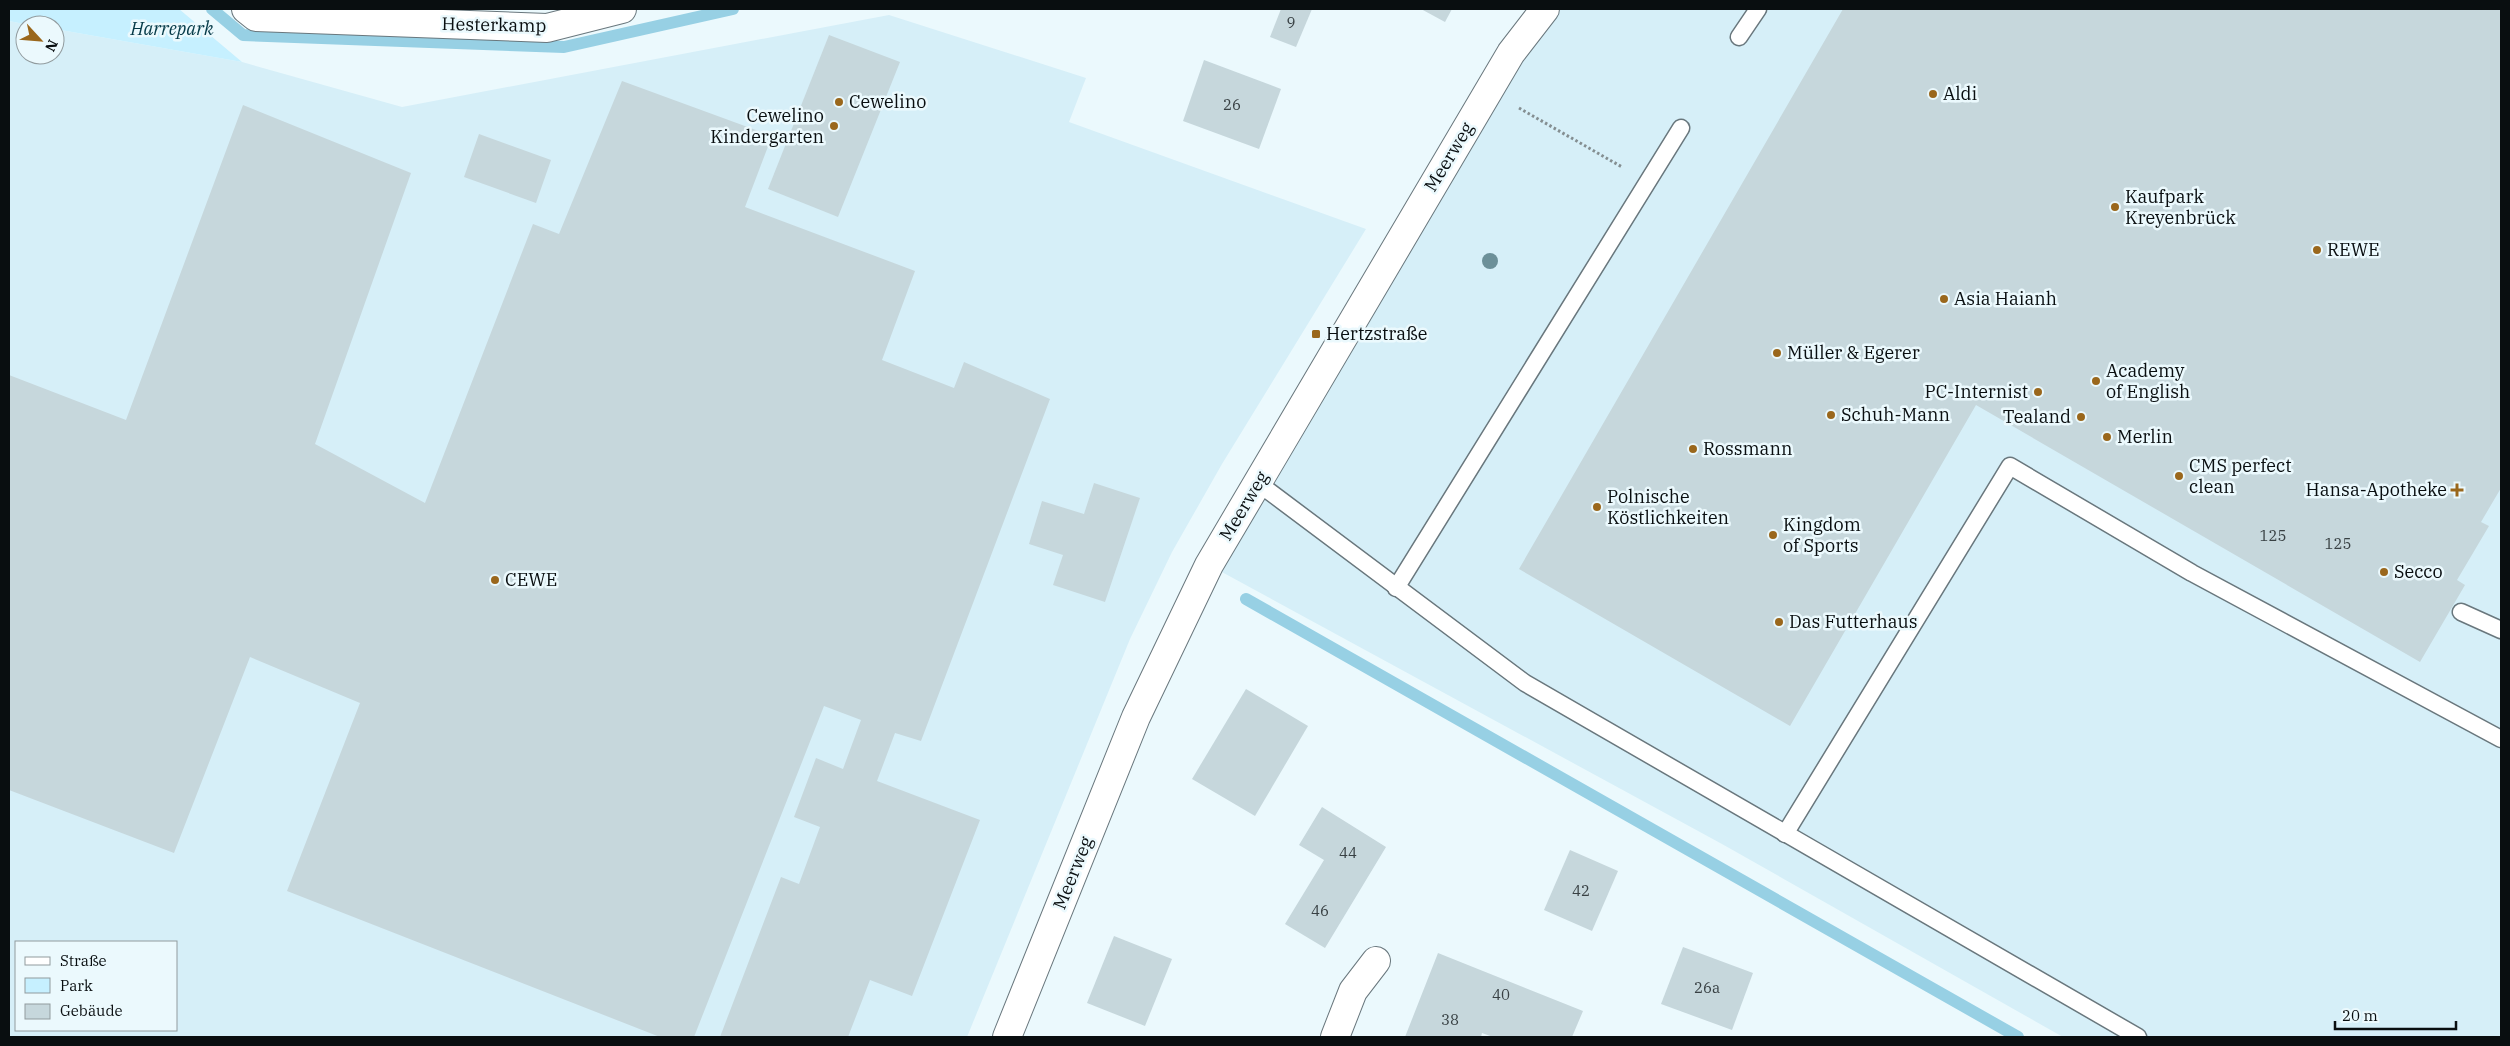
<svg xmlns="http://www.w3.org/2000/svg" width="2510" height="1046" viewBox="0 0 2510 1046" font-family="'IBM Plex Serif',serif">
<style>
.built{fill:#d6eff8;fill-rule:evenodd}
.green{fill:#c6f0ff}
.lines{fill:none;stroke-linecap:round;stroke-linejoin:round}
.stream{stroke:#97d0e4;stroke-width:12}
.building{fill:#c6d7dc}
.lane-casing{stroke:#69777d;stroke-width:19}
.street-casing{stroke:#69777d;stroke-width:30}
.path{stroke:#848e91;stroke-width:3;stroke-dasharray:2.5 2.5;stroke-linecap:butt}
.lane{stroke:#fff;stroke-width:16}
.street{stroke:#fff;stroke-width:28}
.tree{fill:#6c9099}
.poi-dot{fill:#9a671c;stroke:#ebf9fd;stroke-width:2}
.labels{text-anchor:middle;stroke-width:5;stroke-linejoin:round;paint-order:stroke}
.number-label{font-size:15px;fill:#384043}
.street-label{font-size:18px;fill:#090e10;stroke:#ebf9fd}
.park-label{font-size:18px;font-style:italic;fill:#053a48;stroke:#ebf9fd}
.poi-label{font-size:18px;fill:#090e10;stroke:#ebf9fd;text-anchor:start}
</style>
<rect width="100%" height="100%" fill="#ebf9fd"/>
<g class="built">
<polygon points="1545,9 2501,9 2501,1037 2063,1037 1722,844 1209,565"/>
<path d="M889,15L1086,78L1069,122L1366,229L1222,464L1172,552L1130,639L967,1037H9V21L29,25H25V55H55V29L242,62L402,107ZM16,942H176V1030H16Z"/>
</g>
<polygon class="green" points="9,9 179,9 242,62 55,29 55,25 29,25 9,21"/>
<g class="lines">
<g class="stream">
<polyline points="212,9 243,35 564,47 733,9"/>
<polyline points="1246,599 2018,1037"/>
</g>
</g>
<g class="building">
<polygon points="1281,9 1312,9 1296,47 1270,37"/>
<polygon points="1421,9 1452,9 1445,22"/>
<polygon points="1843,9 2501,9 2501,488 2481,522 2489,526 2457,580 2465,585 2420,662 1976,405 1790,726 1519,569"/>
<polygon points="829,35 900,62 838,217 768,189"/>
<polygon points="1204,60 1281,89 1259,149 1183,121"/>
<polygon points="622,81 772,136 745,207 915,271 882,360 954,388 964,362 1050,399 921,741 895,733 877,781 980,820 912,996 870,980 848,1037 720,1037 781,877 799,884 820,827 794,817 816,758 843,769 861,720 824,706 694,1037 660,1037 287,891 360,703 250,657 174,853 9,790 9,375 126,420 243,105 411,173 315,444 425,503 533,224 559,234"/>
<polygon points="479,134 551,160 536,203 464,177"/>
<polygon points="1094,483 1140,498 1105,602 1053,585 1063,555 1029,544 1042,501 1084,514"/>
<polygon points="1246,689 1308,726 1255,816 1192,779"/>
<polygon points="1322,807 1386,847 1325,948 1285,924 1324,860 1299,845"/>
<polygon points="1570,850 1618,871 1592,931 1544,910"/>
<polygon points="1114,936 1172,959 1145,1026 1087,1003"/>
<polygon points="1683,947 1753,973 1732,1030 1661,1004"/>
<polygon points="1438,953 1583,1011 1572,1037 1493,1037 1482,1033 1481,1037 1405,1037"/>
</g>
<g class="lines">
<g class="lane-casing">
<g id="lane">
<polyline points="1739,37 1758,9"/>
<polyline points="1258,483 1525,683 2138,1037"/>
<polyline points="1396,588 1681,128"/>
<polyline points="2461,612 2501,630"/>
<polyline points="1785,834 2010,466 2192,573 2501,739"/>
</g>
</g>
<g class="street-casing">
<g id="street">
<polyline points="246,9 256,17 547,28 622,9"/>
<polyline points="1007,1037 1136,717 1209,565 1511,53 1545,9"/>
<polyline points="1335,1037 1353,991 1376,961"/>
</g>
</g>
<polyline class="path" points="1519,108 1622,167"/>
<use href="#lane" class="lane"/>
<use href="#street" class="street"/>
</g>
<circle class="tree" cx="1490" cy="261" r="8"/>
<g class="poi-dot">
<circle cx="1933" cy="94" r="5"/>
<circle cx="839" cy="102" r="5"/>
<circle cx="834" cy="126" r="5"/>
<circle cx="2115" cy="207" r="5"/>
<circle cx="2317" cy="250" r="5"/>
<circle cx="1944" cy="299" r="5"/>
<rect x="1311" y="329" width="10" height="10" rx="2.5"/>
<circle cx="1777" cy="353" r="5"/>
<circle cx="2096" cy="381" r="5"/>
<circle cx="2038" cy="392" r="5"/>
<circle cx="1831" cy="415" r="5"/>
<circle cx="2081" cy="417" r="5"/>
<circle cx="2107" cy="437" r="5"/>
<circle cx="1693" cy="449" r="5"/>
<circle cx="2179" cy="476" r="5"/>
<path d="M2454.5 482.5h5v5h5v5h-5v5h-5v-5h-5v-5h5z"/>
<circle cx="1597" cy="507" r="5"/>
<circle cx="1773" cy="535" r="5"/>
<circle cx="2384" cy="572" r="5"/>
<circle cx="495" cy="580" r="5"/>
<circle cx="1779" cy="622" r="5"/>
</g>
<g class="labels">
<g class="number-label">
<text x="1291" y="28">9</text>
<text x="1232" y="110">26</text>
<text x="2273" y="541">125</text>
<text x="2338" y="549">125</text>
<text x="1348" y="858">44</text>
<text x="1581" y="896">42</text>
<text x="1320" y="916">46</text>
<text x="1707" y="993">26a</text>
<text x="1501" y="1000">40</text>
<text x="1450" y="1025">38</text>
</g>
<g class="street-label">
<text transform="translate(494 25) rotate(1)" y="6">Hesterkamp</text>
<text transform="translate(1449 157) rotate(-59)" y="6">Meerweg</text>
<text transform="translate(1244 506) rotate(-59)" y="6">Meerweg</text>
<text transform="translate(1073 873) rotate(-68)" y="6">Meerweg</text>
</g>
<g class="park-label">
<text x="172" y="35">Harrepark</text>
</g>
<g class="poi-label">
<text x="1943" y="100">Aldi</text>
<text x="849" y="108">Cewelino</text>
<text x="824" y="122" text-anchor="end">Cewelino<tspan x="824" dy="21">Kindergarten</tspan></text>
<text x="2125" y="203">Kaufpark<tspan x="2125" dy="21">Kreyenbrück</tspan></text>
<text x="2327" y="256">REWE</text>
<text x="1954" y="305">Asia Haianh</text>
<text x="1326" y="340">Hertzstraße</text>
<text x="1787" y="359">Müller &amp; Egerer</text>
<text x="2106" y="377">Academy<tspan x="2106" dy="21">of English</tspan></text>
<text x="2028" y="398" text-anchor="end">PC-Internist</text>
<text x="1841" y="421">Schuh-Mann</text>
<text x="2071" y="423" text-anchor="end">Tealand</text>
<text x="2117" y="443">Merlin</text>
<text x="1703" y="455">Rossmann</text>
<text x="2189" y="472">CMS perfect<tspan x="2189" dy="21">clean</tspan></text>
<text x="2447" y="496" text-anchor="end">Hansa-Apotheke</text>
<text x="1607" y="503">Polnische<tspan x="1607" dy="21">Köstlichkeiten</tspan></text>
<text x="1783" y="531">Kingdom<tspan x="1783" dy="21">of Sports</tspan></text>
<text x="2394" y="578">Secco</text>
<text x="505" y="586">CEWE</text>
<text x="1789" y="628">Das Futterhaus</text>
</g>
</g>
<rect width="2510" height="1046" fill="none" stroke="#090e10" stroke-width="20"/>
<rect x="15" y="941" width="162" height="90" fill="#ebf9fd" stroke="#919b9e"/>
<rect x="25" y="957" width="25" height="8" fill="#ffffff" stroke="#919b9e"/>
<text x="60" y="966" font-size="15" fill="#090e10">Straße</text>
<rect x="25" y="978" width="25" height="15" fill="#c6f0ff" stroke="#919b9e"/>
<text x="60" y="991" font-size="15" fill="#090e10">Park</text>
<rect x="25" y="1004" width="25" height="15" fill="#c6d7dc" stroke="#919b9e"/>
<text x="60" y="1016" font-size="15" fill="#090e10">Gebäude</text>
<g transform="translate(40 40) rotate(116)"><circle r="24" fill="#ebf9fd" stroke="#919b9e"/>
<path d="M0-4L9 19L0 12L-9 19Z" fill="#9a671c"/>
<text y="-8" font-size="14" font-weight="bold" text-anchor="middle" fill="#090e10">N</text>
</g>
<path d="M2335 1021v8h121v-8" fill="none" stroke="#090e10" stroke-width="2.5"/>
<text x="2342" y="1021" font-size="15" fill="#090e10" stroke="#ebf9fd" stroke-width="4" paint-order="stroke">20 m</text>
</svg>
